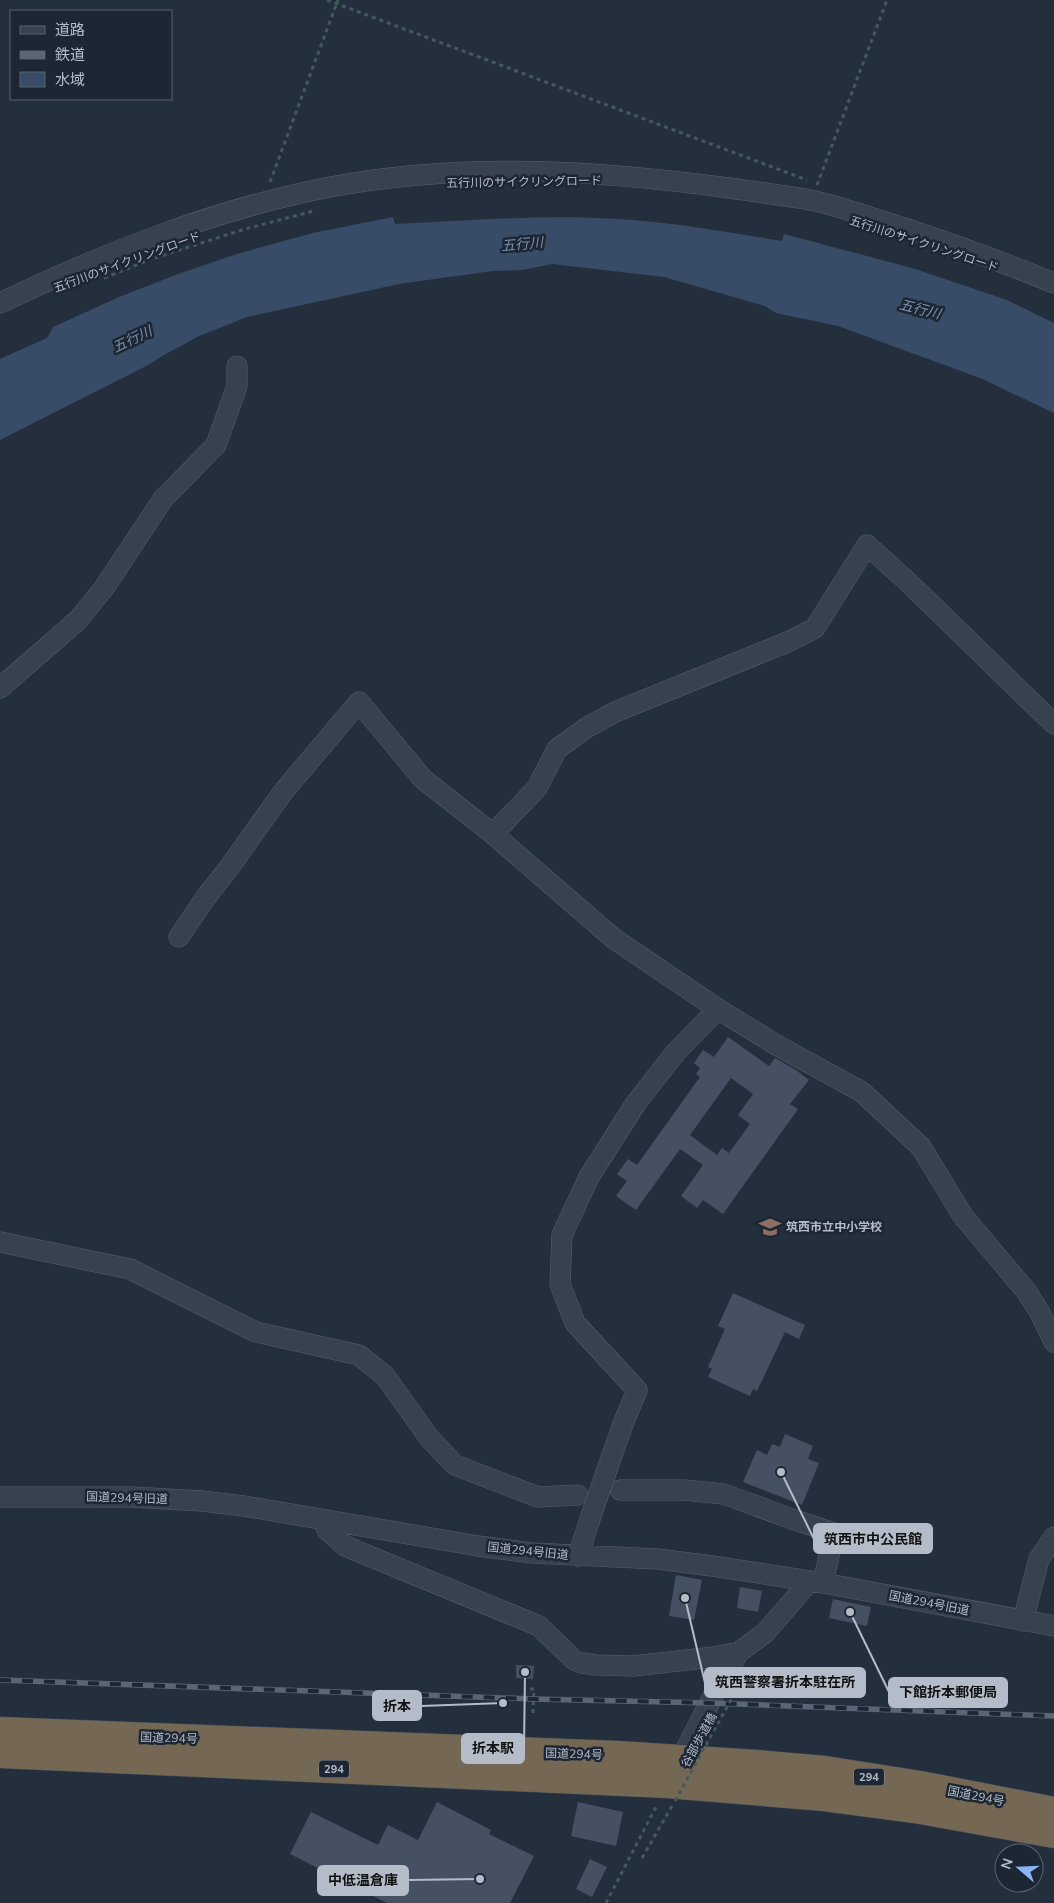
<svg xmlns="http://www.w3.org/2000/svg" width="1054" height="1903" font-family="'Nunito Sans','Noto Sans JP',sans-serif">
	<rect width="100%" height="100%" fill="#242f3e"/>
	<path fill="#394c67" d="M393 217 395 224C468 221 542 214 616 219 672 222 727 232 782 241L784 234 912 268 1007 300 1054 323V413L980 378 838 326 776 313 765 306 664 277 552 264 523 270 492 271 399 284 247 317 197 337 162 356 150 364 0 440V359L47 338 53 327 119 297 178 274 237 254 313 233Z"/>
	<path fill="#455162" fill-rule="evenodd" d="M728 1037 769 1066 775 1058 796 1070 809 1080 790 1104 798 1109 723 1214 703 1200 697 1208 681 1196 703 1165 680 1149 636 1210 616 1196 627 1181 617 1174 628 1159 637 1165 700 1077 696 1074 700 1068 694 1063 703 1050 714 1057ZM731 1078 753 1094 738 1115 750 1124 729 1153 722 1148 717 1155 690 1135Z
		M733 1293 805 1325 799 1339 785 1332 757 1391 753 1389 750 1396 708 1377 712 1369 708 1367 725 1329 718 1326Z
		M785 1434 813 1446 808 1459 819 1463 802 1505 743 1482 757 1450 767 1455 772 1444 780 1447Z
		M676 1575 702 1580 694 1620 669 1616Z
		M740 1587 762 1591 758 1612 737 1608Z
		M833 1599 871 1607 867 1626 829 1618Z
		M516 1665 534 1666 533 1679 516 1678Z
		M437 1802 491 1830 489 1834 534 1856 510 1903H387L290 1854 311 1812 378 1845 388 1825 418 1840Z
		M578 1802 623 1812 616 1846 571 1836Z
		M590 1859 607 1867 592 1897 576 1889Z"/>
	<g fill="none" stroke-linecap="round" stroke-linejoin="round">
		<g stroke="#565f6c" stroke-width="21">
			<path id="minor" d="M0 303C105 253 215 209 330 187 462 162 597 170 729 188 756 192 783 195 810 200 831 204 853 212 873 218 935 237 995 259 1054 283
				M0 688 78 620 104 588 163 499 216 445 237 386V366
				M493 834 537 788 557 749 586 728 615 712 790 641 815 628 867 545 907 581 1054 724
				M179 937 206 897 231 865 283 792 359 702 423 779 493 834 613 938 718 1009 778 1046 862 1092 921 1147 963 1216 1026 1291 1039 1311 1054 1342
				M0 1242 130 1269 256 1332 359 1355 385 1376 430 1439 455 1465 538 1497 578 1495
				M623 1424 637 1390 575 1323 560 1284 562 1235 589 1177 636 1103 676 1052 718 1009
				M620 1490H684L724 1494 792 1519 834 1533 823 1583
				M0 1497H132L202 1501 244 1506 478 1546 532 1553 658 1559 712 1566 823 1583 1054 1626
				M323 1520 327 1530 345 1546 539 1626 574 1660 582 1663 596 1665 633 1666 714 1657 739 1652
				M578 1556 593 1510
				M1023 1621 1039 1559 1054 1537
				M676 1769 721 1680 739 1652 765 1633 809 1582"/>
		</g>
		<g stroke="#434c59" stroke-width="29">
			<path id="highway" d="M0 1731 618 1755 757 1764 825 1770 920 1785 1054 1811
				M0 1754 667 1784 824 1797 915 1809 1054 1834"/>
		</g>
		<path stroke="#44595c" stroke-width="3" stroke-dasharray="4 4" stroke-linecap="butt" d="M327 0 807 180
			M270 182 338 0
			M817 185 887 0
			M155 258 245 229 314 211
			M104 278 149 260
			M530 1689H534L533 1713
			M642 1858 672 1806
			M606 1903 657 1805"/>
		<use href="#minor" stroke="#38414e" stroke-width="20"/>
		<use href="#highway" stroke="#746855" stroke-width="28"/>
		<g stroke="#5a6575" stroke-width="5.5">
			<path id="rail" d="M0 1680 533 1699 710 1703 1054 1716"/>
		</g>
		<use href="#rail" stroke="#1d2633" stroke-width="4" stroke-dasharray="11" stroke-linecap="butt"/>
		<g stroke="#565f6c" stroke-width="21" stroke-linecap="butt">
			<path id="minor-bridge" d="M593 1510 623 1424"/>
		</g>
		<path stroke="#44595c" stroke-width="3" stroke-dasharray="4 4" stroke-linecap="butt" d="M675 1801 738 1687"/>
		<use href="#minor-bridge" stroke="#38414e" stroke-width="20"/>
	</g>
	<defs>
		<g id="school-bare" transform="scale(1.725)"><path d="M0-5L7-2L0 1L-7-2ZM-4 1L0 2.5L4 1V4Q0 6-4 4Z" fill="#8d6e63" stroke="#1d2633" stroke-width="2.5" paint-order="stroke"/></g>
	</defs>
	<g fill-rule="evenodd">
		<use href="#school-bare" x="770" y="1227"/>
	</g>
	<g text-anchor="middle" stroke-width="5" stroke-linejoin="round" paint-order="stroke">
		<g fill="#1d2633" stroke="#878f9c" stroke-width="1">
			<rect x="319" y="1760.5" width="30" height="17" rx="4"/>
			<rect x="854" y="1768.5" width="30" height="17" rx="4"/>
		</g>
		<g font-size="11" font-weight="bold" fill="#b4bcc9">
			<text x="334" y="1773">294</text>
			<text x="869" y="1781">294</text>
		</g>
		<g font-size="12" fill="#b4bcc9" stroke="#1d2633">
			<text transform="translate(524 182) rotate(-1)" y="4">五行川のサイクリングロード</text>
			<text transform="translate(924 244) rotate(18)" y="4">五行川のサイクリングロード</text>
			<text transform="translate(127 262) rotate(-20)" y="4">五行川のサイクリングロード</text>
			<text transform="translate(127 1498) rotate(2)" y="4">国道294号旧道</text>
			<text transform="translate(528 1551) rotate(6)" y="4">国道294号旧道</text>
			<text transform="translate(929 1603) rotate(11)" y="4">国道294号旧道</text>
			<text transform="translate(169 1738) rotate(2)" y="4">国道294号</text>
			<text transform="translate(699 1740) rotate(-61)" y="4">谷部歩道橋</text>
			<text transform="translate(574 1754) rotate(2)" y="4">国道294号</text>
			<text transform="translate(976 1796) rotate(11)" y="4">国道294号</text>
		</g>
		<g font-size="12" font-weight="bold" fill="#b4bcc9" stroke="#1d2633" text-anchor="start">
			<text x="786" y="1231">筑西市立中小学校</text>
		</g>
		<g font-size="14" font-style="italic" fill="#7c92b1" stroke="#1d2633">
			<text transform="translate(522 244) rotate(-5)" y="5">五行川</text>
			<text transform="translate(920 309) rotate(14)" y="5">五行川</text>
			<text transform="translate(132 339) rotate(-26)" y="5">五行川</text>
		</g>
	</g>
	<path fill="none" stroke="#b4bcc9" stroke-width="2" d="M781 1472L814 1539M685 1598L705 1683M850 1612L889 1692M503 1703L421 1706M525 1672L524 1748M480 1879L408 1880"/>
	<g fill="#b4bcc9" stroke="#1d2633" stroke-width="2">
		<circle cx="781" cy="1472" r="5"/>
		<circle cx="685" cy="1598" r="5"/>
		<circle cx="850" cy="1612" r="5"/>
		<circle cx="503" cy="1703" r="5"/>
		<circle cx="525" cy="1672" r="5"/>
		<circle cx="480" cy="1879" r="5"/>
	</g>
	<g fill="#b4bcc9" stroke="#b4bcc9" stroke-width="2">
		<rect x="814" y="1524" width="118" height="29" rx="5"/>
		<rect x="705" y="1668" width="160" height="29" rx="5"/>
		<rect x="889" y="1678" width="118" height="29" rx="5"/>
		<rect x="373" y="1691" width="48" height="29" rx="5"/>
		<rect x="462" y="1734" width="62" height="29" rx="5"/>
		<rect x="318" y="1866" width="90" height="29" rx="5"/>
	</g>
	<g font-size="14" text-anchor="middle" font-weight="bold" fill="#111">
		<text x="873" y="1544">筑西市中公民館</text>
		<text x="785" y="1687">筑西警察署折本駐在所</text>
		<text x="948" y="1697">下館折本郵便局</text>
		<text x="397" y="1711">折本</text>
		<text x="493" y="1753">折本駅</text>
		<text x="363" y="1885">中低温倉庫</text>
	</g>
	<rect x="10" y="10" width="162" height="90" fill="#1d2633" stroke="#59626f"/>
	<rect x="20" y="26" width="25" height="8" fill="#38414e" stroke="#59626f"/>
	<text x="55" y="35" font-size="15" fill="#b4bcc9">道路</text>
	<rect x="20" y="51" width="25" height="8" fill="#5a6575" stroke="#59626f"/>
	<text x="55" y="60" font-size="15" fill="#b4bcc9">鉄道</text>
	<rect x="20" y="72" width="25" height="15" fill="#394c67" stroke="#59626f"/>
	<text x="55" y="85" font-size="15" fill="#b4bcc9">水域</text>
	<g transform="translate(1019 1868) rotate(289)"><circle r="24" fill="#1d2633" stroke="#59626f"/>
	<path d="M0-4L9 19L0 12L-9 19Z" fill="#8ab4f8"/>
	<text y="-8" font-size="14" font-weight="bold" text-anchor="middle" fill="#b4bcc9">N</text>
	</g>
</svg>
